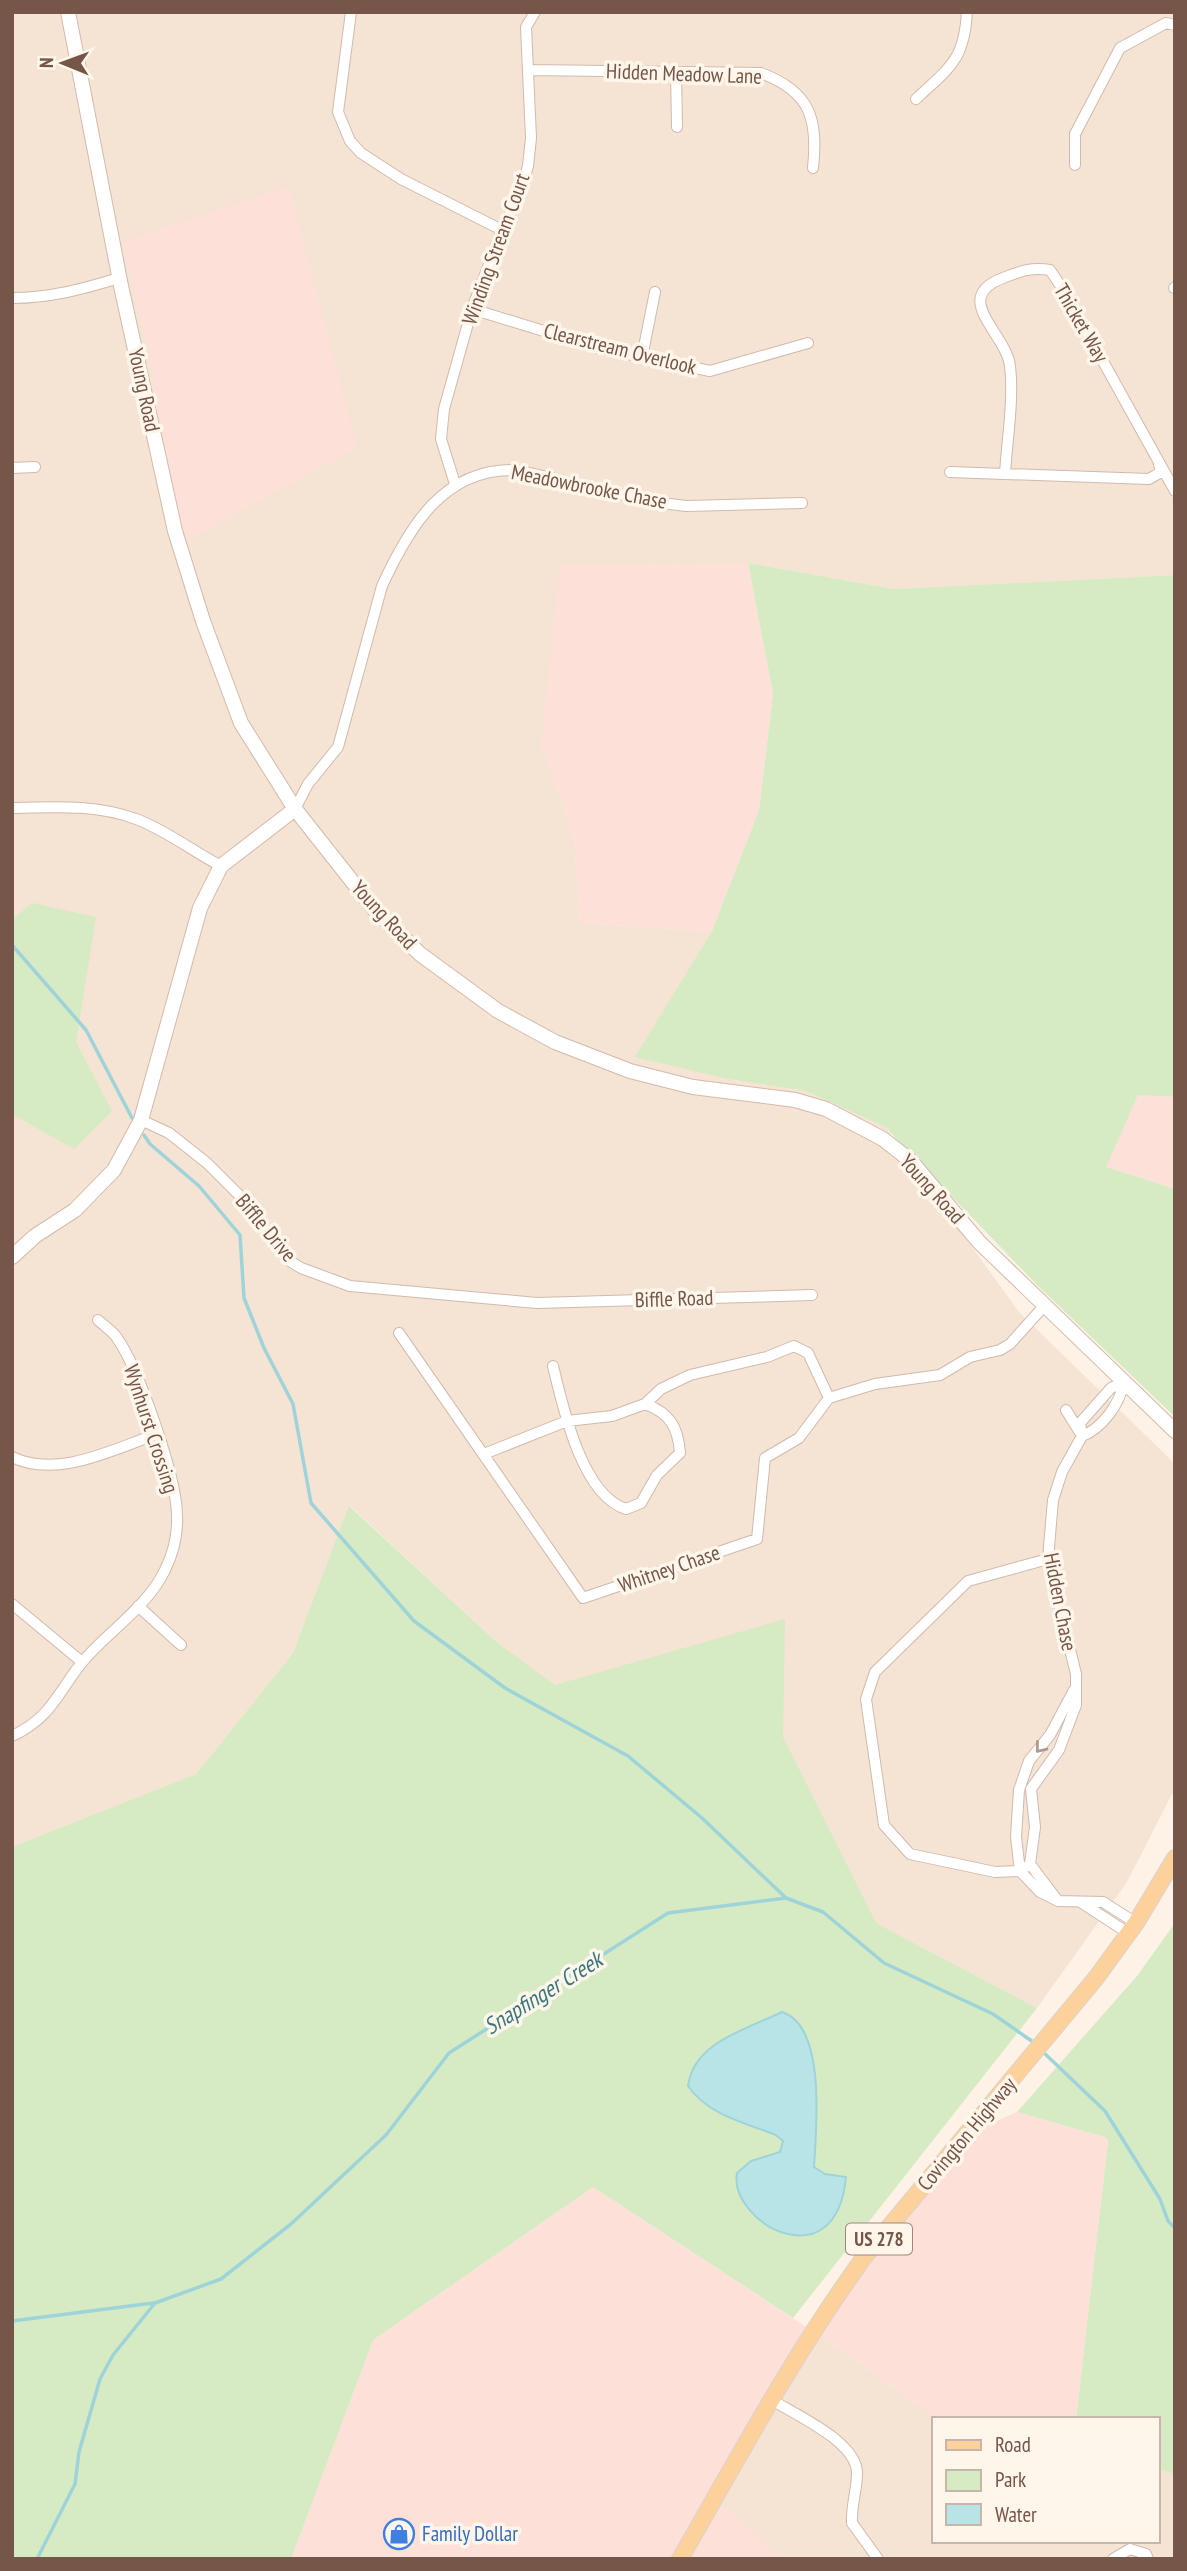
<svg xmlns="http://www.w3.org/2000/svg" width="1187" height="2571" font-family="'PT Sans Narrow',sans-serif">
	<rect width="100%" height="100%" fill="#fdf2e5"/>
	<path fill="#f5e3d3" d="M12 12H1175V575L894 589 748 563 541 743 574 837 580 923 712 931 641 1049 728 1079 806 1091 885 1127 1019 1312 1175 1464V1788L1127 1882 1037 2008 876 1923 499 1644 350 1506 293 1653 196 1774 12 1847Z
		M820 2336 938 2419H933V2541H1157V2469L1175 2474V2559H783L720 2504Z"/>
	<path fill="#fde0d8" d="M289 186 357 448 186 541 152 426 153 371 122 242Z
		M748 563 773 694 759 810 712 931 580 923 574 837 541 743 560 565Z
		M1138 1095 1175 1097V1189L1105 1167Z
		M1017 2112 1105 2137 1108 2141 1076 2419H938L820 2336 721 2504 783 2559H291L373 2340 593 2187 820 2336 857 2276 969 2133Z"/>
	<path fill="#d6ebc3" d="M748 563 894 589 1175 575V1097L1138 1095 1106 1167 1175 1189V1417L1038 1286 885 1127 806 1091 728 1079 635 1057 712 931 759 810 773 694Z
		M32 903 96 917 76 1042 112 1111 74 1149 12 1114V920Z
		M349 1506 499 1644 555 1685 785 1619 783 1737 876 1923 1037 2008 793 2318 593 2187 373 2340 291 2559H12V1847L196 1774 293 1653Z
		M1175 1923V2474L1157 2469V2419H1076L1108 2141 1105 2137 1017 2112 1137 1976Z"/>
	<path fill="#b8e4e7" stroke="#9ed4d9" stroke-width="2" d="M782 2012C827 2026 816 2130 814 2167L825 2174 846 2177C836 2283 728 2222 737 2173L751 2161 780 2152 783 2141 776 2135C745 2123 708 2115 688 2086 694 2042 745 2030 782 2012Z"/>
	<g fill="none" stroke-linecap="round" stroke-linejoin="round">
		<path stroke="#9ed4d9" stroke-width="3.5" d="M12 945 86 1030 132 1118
			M144 1135 150 1144 199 1186 240 1235 244 1298 264 1348 293 1404 311 1503 414 1621 505 1688 628 1756 702 1818 786 1898
			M1041 2050 1105 2111 1160 2199 1168 2221 1175 2228
			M12 2321 153 2303
			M37 2559 75 2484 79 2452 100 2379 113 2355 155 2303 221 2279 291 2224 386 2135 449 2053 668 1913 786 1898 823 1912 884 1963 993 2014 1036 2044"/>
		<g stroke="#d1baad" stroke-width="12">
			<path id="street" d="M351 12 338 112 350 141 361 153 401 179 502 230
				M528 70 761 73C811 92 818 119 813 168
				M676 71 677 127
				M916 99C950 67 964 61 967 12
				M1075 165V134L1120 48 1166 23 1175 25
				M1174 288 1175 287
				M12 298C50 298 83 289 119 278
				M472 309 599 348 710 371 808 343
				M642 357 655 292
				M12 468 35 467
				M950 472 1149 479 1161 472 1159 464
				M1005 474C1007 439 1014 400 1010 366 1006 333 950 298 1003 278 1021 271 1031 267 1050 270L1064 291 1175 491
				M455 484 441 439 444 409 472 309 502 230 521 191 528 166 531 138 526 27 535 12
				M12 808C54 807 96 804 136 819 166 830 192 851 221 866
				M295 809 308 784 338 747 382 586C409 527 444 467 517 470L654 502 686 506 802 503
				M141 1120 169 1133 207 1163 239 1195 288 1260 301 1268 350 1286 537 1303 812 1295
				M399 1333 583 1598 757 1539 765 1458 799 1438 829 1398 875 1384 940 1375 970 1357 1000 1350 1010 1344 1045 1305
				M553 1366C563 1408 582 1495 626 1509L641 1503 657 1475 680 1453C678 1427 670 1413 645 1404
				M1066 1410 1079 1431
				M1082 1436C1103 1428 1120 1403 1124 1382
				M484 1454 567 1421 612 1416 645 1404 661 1389 690 1375 767 1357 794 1346 808 1353 829 1398
				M12 1457C57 1479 114 1449 157 1434
				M12 1604 82 1662
				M138 1606 181 1645
				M1074 1690 1050 1735 1029 1761 1019 1790 1016 1837 1020 1871 1040 1892 1058 1901 1103 1902 1136 1923
				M12 1736C52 1718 58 1691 84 1660 109 1631 148 1606 165 1570 174 1552 178 1534 177 1514 176 1476 139 1369 117 1338 113 1331 104 1326 98 1320
				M1030 1864 1020 1871 995 1872 910 1854 884 1825 866 1699 875 1672 968 1581 1048 1559
				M1058 1901 1030 1864 1035 1827 1031 1789 1059 1750 1076 1705V1674L1048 1559 1053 1500 1062 1472 1082 1436 1080 1423 1111 1388 1124 1382
				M1082 1903 1128 1933
				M772 2400C796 2415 857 2442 857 2473 857 2490 851 2506 852 2523L878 2559
				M1113 2559 1130 2549 1146 2554 1148 2559"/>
		</g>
		<g stroke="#d4baab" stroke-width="16">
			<path id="secondary" d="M68 12 121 286 175 531 203 621 241 723 295 809 374 909 420 954 498 1011 555 1042 630 1071 693 1087 795 1100 826 1109 883 1139 911 1161 979 1242 1175 1431
				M12 1257 35 1236 75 1210 114 1170 141 1120 200 908 221 866 295 809"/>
		</g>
		<g stroke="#dbd3d0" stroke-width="18">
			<path id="primary" d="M680 2559C739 2456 795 2352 865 2256L1096 1978 1136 1923 1175 1858"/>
		</g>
		<use href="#street" stroke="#fff" stroke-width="10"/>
		<use href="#secondary" stroke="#fff" stroke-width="14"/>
		<use href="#primary" stroke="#fdd19c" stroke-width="16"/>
	</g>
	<defs><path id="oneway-chevron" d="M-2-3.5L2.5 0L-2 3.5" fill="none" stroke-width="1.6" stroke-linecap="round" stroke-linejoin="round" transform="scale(1.75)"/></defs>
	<use stroke="#ad9a92" href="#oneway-chevron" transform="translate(1040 1748) rotate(129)"/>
	<defs>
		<g id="shop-ring" transform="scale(1.575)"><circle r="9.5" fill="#fff6eb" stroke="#3f7fe0" stroke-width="1.5"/><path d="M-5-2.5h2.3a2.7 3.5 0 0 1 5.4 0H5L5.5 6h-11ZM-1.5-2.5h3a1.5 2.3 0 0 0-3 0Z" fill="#3f7fe0"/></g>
	</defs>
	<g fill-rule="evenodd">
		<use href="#shop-ring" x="399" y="2534"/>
	</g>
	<g text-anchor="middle" stroke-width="7" stroke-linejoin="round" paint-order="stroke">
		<rect fill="#fff6eb" stroke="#9f867a" stroke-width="2" x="846" y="2223.5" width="66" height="31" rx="5"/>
		<g font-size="19" font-weight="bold" fill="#765649">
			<text x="879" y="2246">US 278</text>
		</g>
		<g font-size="21" fill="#765649" stroke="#fff6eb">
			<text transform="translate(684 74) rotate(2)" y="7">Hidden Meadow Lane</text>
			<text transform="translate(496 249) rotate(-70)" y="7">Winding Stream Court</text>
			<text transform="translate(1081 323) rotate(60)" y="7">Thicket Way</text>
			<text transform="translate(620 349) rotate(14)" y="7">Clearstream Overlook</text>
			<text transform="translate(144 390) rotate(78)" y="7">Young Road</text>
			<text transform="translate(589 487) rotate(11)" y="7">Meadowbrooke Chase</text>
			<text transform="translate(384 915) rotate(47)" y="7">Young Road</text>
			<text transform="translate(932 1189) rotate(48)" y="7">Young Road</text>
			<text transform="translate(266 1228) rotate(50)" y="7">Biffle Drive</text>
			<text transform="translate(674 1299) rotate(-2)" y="7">Biffle Road</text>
			<text transform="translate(151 1429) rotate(72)" y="7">Wynhurst Crossing</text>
			<text transform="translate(669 1569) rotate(-19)" y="7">Whitney Chase</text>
			<text transform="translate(1060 1602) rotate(79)" y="7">Hidden Chase</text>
			<text transform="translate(967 2134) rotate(-50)" y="7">Covington Highway</text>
		</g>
		<g font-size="21" fill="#366cbe" stroke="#fff6eb" text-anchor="start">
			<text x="422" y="2541">Family Dollar</text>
		</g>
		<g font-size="23" font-style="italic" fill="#3c767c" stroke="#fff6eb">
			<text transform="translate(543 1993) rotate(-32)" y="8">Snapfinger Creek</text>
		</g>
	</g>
	<rect width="1187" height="2571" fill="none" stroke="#765649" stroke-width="28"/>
	<rect x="932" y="2417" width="228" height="126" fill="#fff6eb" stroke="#c8b6aa" stroke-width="2"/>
	<rect x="946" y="2440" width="35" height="10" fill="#fdd19c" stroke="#c8b6aa" stroke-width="2"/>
	<text x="995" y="2452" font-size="21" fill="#765649">Road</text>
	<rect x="946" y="2470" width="35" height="21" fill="#d6ebc3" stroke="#c8b6aa" stroke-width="2"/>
	<text x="995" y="2487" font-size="21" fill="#765649">Park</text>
	<rect x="946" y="2504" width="35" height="21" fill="#b8e4e7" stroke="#c8b6aa" stroke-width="2"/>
	<text x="995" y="2522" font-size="21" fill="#765649">Water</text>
	<g transform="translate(63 63) rotate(271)" stroke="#fff6eb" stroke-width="5" paint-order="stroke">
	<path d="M0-5L12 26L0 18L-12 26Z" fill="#765649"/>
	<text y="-10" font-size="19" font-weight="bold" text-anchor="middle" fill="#765649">N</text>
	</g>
</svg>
